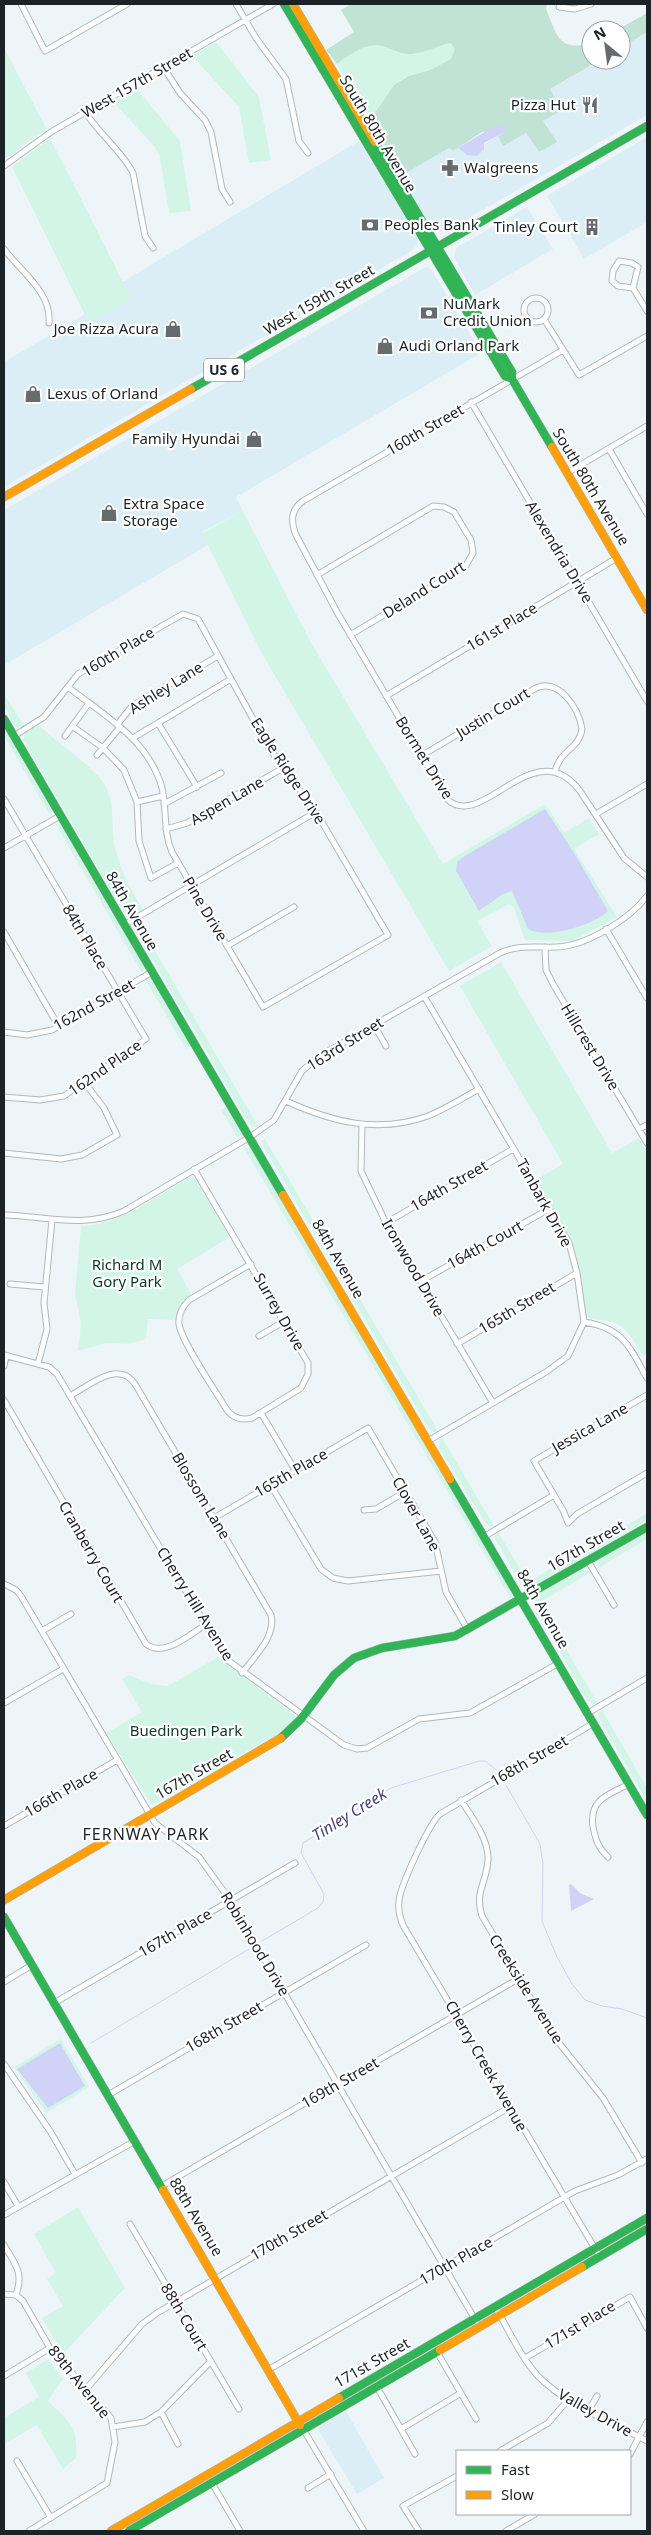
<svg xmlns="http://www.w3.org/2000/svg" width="651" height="2535" font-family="'Noto Sans',sans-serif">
	<rect width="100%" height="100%" fill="#edf5f9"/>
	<path fill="#dbeef6" d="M647 32V115L446 231 439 232 432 229 401 176 449 148 453 151 458 148 467 155 498 136 504 145 526 133 539 152 556 142 543 121 550 89 600 60H621V48Z
		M647 137V222L584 259 547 196Z
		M359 141 418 238 417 245 413 250 4 487V362L85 314 90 322 131 298 122 282Z
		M527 207 553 249 475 295 454 258 456 248Z
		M426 267 431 269 481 353 236 497 243 511 202 532 208 545 4 665V510Z
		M346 2411 384 2478 357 2494 317 2428Z"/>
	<path fill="#d3f5e8" d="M216 42 259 97 271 160 249 163 239 107 192 56Z
		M450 43 455 49 452 59 430 70 409 76 394 85 370 120 337 64C349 55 366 42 383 46 394 49 400 55 412 54 424 53 438 46 450 43Z
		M4 48 47 130 37 135 6 159 4 154Z
		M137 89 180 141 191 211 169 213 160 157 155 147 113 102Z
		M50 138 131 298 89 323 12 167Z
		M243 511 310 641 443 864 545 804 564 833 589 818 599 834 574 849 617 917 572 941 525 940 514 908 509 904 477 921 492 946 449 971 261 652 202 533Z
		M4 694 24 726 17 728 15 726 4 706Z
		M39 725C56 743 97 768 106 787 116 807 110 830 116 851 121 872 132 891 143 910L131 916 123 911 23 740 25 733Z
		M4 728 51 809V817L4 736Z
		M55 823 61 826 144 967 142 973Z
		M138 922 258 1126 253 1127 248 1122 134 928V926Z
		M501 962 612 1153 639 1138 647 1152V1353L643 1356C636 1344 627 1327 613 1322 605 1319 594 1322 586 1316L576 1259 535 1180 563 1164 460 986Z
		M145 979 152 981 191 1046 186 1049Z
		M226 1107 241 1133 238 1138 221 1110Z
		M265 1139 438 1431 433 1432 428 1427 260 1141Z
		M243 1146 252 1149 512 1591 511 1599Z
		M190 1177 195 1179 230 1237 177 1269 191 1294 180 1305 174 1320 148 1319 146 1339 128 1344 107 1343 78 1351 81 1323 75 1294 81 1226C121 1225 157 1196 190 1177Z
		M441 1436 494 1526 490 1527 485 1523 439 1447Z
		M647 1513V1520L530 1589 522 1585 494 1537 498 1532 528 1582Z
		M647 1532V1539L597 1569 599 1560Z
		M583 1569 591 1572 539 1603 598 1704 595 1705 587 1700 532 1603 538 1594Z
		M218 1657 295 1716 294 1722 285 1730 152 1805 106 1733 142 1712 122 1679 129 1675 151 1684 168 1686Z
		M602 1710 647 1788V1802L599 1718 598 1714Z
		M61 2039 89 2087 46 2113 14 2067Z
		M78 2207 125 2288 63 2354 42 2318 63 2306 47 2279 56 2273 34 2234Z
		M48 2359 63 2379 48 2401C70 2423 78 2424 76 2458L63 2469 37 2425 4 2444V2418L39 2397 26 2373Z"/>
	<path fill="#c1e3d6" d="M351 4H547L546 9C557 35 558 52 591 43V60H600L550 89 562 110 543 121 557 142 539 152 526 133 503 146 498 136 505 132H482L453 151 449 148 401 176 370 120 394 85 409 76 430 70 451 59 455 49 450 43C438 46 424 53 412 54 400 55 394 49 382 46 366 42 349 55 337 64L326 50 354 32 341 10Z
		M647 13V32L621 48V30H617Z"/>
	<path fill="#d0d3f7" d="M498 124 505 129V132L484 143V149L477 156 467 155 458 148Z
		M545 809 573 851 608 911C594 925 546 940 528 929L512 891 503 894 479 911 456 871 457 862 463 857Z
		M571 1884 580 1893 594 1899 571 1911 569 1885Z
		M60 2043 85 2086 48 2108 17 2069Z"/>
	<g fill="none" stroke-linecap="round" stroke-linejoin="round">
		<path stroke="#d0d3f7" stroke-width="1" d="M506 1785 540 1844 543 1864 542 1921 557 1957 572 1984 585 2000 602 2006 622 2009 647 2018
			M262 1941 318 1908 323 1902 324 1894 301 1853 303 1843 391 1788 479 1761H485L496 1770
			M91 2043 249 1949"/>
		<g stroke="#b2b8bc" stroke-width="7">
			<path id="street" d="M21 4 45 51 127 4
				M236 4 256 38 286 79 299 141 308 153
				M559 7 575 9 591 4
				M164 68 180 93 205 120 211 132 222 189 230 202
				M86 113C99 134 122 151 133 173L145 236 153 248
				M4 166 51 132 273 4
				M4 249C20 271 52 292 49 323
				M633 288 618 286 612 281 613 271 619 261 632 263 638 267 633 288 647 311
				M524 310a12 12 0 1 1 24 0a12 12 0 1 1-24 0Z
				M544 319 579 375 647 336
				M563 350 303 501C290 510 291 522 296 535L337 612 447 799C482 833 534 730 580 791L624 858 647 877
				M471 402 647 701
				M609 449 647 514
				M567 473 647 426
				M317 575 433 506 444 507 454 512 471 540 473 553 465 567 350 635
				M386 696 617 558
				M158 723 197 787
				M117 725 132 706 218 656
				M72 726 103 748 124 770 137 802 139 841 151 878 178 863
				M14 736 44 717 78 674 183 614 198 619 269 748 316 812 388 935 263 1007 172 852C163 832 167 809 162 788 149 740 105 716 68 687
				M65 736 89 703
				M133 738 231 679
				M97 755 120 727
				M421 756 536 688C559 678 579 708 582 729 579 750 560 749 555 772
				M4 799 146 1039 64 1096 40 1100 4 1097
				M137 802 163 796
				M164 804 221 773
				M596 814 647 784
				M166 829 187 823 285 767
				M4 848 60 816
				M124 925 316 812
				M606 929 647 998
				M4 932 59 1027
				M227 946 294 907
				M545 947 546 970 553 984 647 1143
				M424 996 569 1243 577 1273 584 1322 568 1356 546 1372 428 1441
				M374 1025 386 1046
				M4 1032 27 1035 52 1030 152 972
				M286 1101C332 1122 378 1134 428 1116 445 1109 463 1098 479 1089
				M362 1124 361 1171 386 1223 493 1403
				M639 1129 647 1125
				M4 1153 61 1159 82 1155 117 1135 104 1108 85 1083
				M194 1169 308 1363V1374L301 1388 252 1418C240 1421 231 1417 225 1407 215 1390 181 1341 179 1324 178 1315 183 1306 189 1300L251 1264
				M4 1215C46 1216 83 1229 124 1211L250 1137 274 1120 302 1071 318 1057 500 953C519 944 537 948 557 947 586 946 630 919 647 896
				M386 1223 513 1149
				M421 1281 549 1209
				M10 1284 44 1287
				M584 1322C623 1328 629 1346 647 1378
				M259 1336 285 1321
				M457 1344 577 1273
				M4 1355 49 1367 57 1374 226 1659 344 1745 357 1749 367 1748 419 1719 470 1713 559 1663
				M38 1364 47 1329 44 1303 52 1220
				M4 1366 6 1356
				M647 1395 534 1461 564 1512 568 1523 577 1514 647 1473
				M70 1396C88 1386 119 1359 135 1384L271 1615C276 1637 254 1657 242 1673
				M4 1400 146 1644C164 1658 189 1635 205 1625
				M261 1413 295 1470
				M270 1484 321 1569 333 1578 348 1581 441 1571
				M364 1510 376 1509 405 1492
				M214 1518 368 1428 435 1542 446 1592 468 1630
				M485 1536 554 1495
				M588 1561 614 1605
				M4 1584 16 1590 21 1596 155 1823 199 1857 230 1900 476 2321
				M42 1631 71 1614
				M4 1703 63 1669
				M588 1713 647 1678
				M594 1723 440 1814C429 1824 400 1886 399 1901 398 1911 400 1919 404 1927L600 2257
				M461 1800C472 1818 489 1839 488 1860 487 1882 474 1892 482 1916L551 2033 603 2098 642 2163
				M4 1826 117 1760
				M608 1857C598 1847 596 1841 593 1827 589 1799 608 1795 629 1784
				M4 1982 32 1965
				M54 2003 295 1863
				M4 2064 50 2131 75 2174
				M108 2095 366 1945
				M4 2182 18 2206
				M162 2186 518 1979
				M4 2215 135 2141
				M130 2224 239 2409
				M4 2245C15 2264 24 2272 16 2295L23 2301 50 2348 111 2418 115 2442 107 2483 29 2531
				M4 2294 16 2295
				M495 2307C509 2330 520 2356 538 2376 566 2405 612 2422 647 2441
				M437 2352 476 2419
				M525 2358 630 2297 647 2328
				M268 2370 575 2191 618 2175 647 2159
				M4 2376 50 2348
				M377 2387 415 2454
				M87 2388 142 2324 157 2313 510 2107
				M589 2410 597 2396
				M161 2412 178 2444
				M113 2427 145 2422 161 2412 211 2361
				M303 2429 364 2531
				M401 2429 461 2393
				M500 2451 548 2423 568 2400
				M630 2454 647 2422
				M17 2461 51 2518
				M212 2483 240 2531
				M308 2488 331 2474
				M419 2531 403 2506 457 2476
				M506 2531 535 2514"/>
		</g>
		<g stroke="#b2b8bc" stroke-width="9">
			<path id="fast" d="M284 4 505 376 512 379
				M375 142 512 372V379L552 447
				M191 389 647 126
				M4 719 283 1195
				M450 1479 647 1815
				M281 1738 301 1719 334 1675 354 1658 382 1648 455 1636 647 1527
				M4 1917 163 2190
				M582 2267 647 2229
				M339 2398 647 2218
				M129 2531 440 2350"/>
		</g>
		<g stroke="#b2b8bc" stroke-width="9">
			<path id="slow" d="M293 4 375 142
				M552 447 647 610
				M4 497 191 389
				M283 1195 450 1479
				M4 1900 281 1738
				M163 2190 300 2425
				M440 2350 582 2267
				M111 2531 339 2398"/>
		</g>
		<use href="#street" stroke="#fcfefe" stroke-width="5"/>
		<use href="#fast" stroke="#30b455" stroke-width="8"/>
		<use href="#slow" stroke="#ff9f0a" stroke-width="8"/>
	</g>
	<defs>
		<g id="restaurant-bare" transform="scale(1.35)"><path d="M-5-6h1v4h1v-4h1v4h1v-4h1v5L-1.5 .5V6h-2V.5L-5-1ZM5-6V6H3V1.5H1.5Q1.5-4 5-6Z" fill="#656c70" stroke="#fff" stroke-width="2.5" paint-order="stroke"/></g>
		<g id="pharmacy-bare" transform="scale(1.35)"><path d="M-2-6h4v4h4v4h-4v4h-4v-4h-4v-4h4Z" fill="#656c70" stroke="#fff" stroke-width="2.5" paint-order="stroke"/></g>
		<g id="bank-bare" transform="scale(1.35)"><path d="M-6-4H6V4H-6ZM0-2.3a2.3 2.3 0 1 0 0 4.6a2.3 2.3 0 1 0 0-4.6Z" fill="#656c70" stroke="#fff" stroke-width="2.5" paint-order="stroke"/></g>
		<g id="building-bare" transform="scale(1.35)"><path d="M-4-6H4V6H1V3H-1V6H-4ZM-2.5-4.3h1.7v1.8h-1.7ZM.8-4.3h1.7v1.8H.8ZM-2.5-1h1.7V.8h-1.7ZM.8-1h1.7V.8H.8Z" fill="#656c70" stroke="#fff" stroke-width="2.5" paint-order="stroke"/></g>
		<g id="shop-bare" transform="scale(1.35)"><path d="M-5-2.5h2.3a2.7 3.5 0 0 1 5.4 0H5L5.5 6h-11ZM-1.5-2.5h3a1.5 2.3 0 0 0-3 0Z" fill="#656c70" stroke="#fff" stroke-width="2.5" paint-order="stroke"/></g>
	</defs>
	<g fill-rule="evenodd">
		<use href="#restaurant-bare" x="590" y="105"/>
		<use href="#pharmacy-bare" x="450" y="168"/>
		<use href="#bank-bare" x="370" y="225"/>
		<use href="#building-bare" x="592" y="227"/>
		<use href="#bank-bare" x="429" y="313"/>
		<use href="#shop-bare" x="173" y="329"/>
		<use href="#shop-bare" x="385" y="346"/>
		<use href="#shop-bare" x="33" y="394"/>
		<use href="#shop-bare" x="254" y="439"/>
		<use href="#shop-bare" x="109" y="513"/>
	</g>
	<g text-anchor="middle" stroke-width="4.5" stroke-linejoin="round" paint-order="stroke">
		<rect fill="#fff" stroke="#606567" stroke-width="1" x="204" y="358.5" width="40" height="23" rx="4"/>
		<g font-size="14" font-weight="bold" fill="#1c2326">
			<text x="224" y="375">US 6</text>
		</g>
		<g font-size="15" fill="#1c2326" stroke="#fff">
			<text transform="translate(137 83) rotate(-30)" y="5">West 157th Street</text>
			<text transform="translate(378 134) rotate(59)" y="5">South 80th Avenue</text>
			<text transform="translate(319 300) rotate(-30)" y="5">West 159th Street</text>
			<text transform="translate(425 430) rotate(-30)" y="5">160th Street</text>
			<text transform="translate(591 487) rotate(59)" y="5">South 80th Avenue</text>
			<text transform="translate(559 552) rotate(59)" y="5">Alexendria Drive</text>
			<text transform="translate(424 590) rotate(-32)" y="5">Deland Court</text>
			<text transform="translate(502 627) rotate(-31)" y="5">161st Place</text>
			<text transform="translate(118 652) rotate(-31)" y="5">160th Place</text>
			<text transform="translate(166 688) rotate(-32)" y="5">Ashley Lane</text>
			<text transform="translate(493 713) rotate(-31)" y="5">Justin Court</text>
			<text transform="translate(424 758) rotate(58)" y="5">Bormet Drive</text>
			<text transform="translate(288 771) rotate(57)" y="5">Eagle Ridge Drive</text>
			<text transform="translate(227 801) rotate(-30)" y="5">Aspen Lane</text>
			<text transform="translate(205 909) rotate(59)" y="5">Pine Drive</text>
			<text transform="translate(132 911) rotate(60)" y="5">84th Avenue</text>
			<text transform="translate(85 937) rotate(59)" y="5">84th Place</text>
			<text transform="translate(94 1005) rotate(-29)" y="5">162nd Street</text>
			<text transform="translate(345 1044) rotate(-32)" y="5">163rd Street</text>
			<text transform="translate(590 1047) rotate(59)" y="5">Hillcrest Drive</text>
			<text transform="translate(105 1068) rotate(-35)" y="5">162nd Place</text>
			<text transform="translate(449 1186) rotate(-30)" y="5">164th Street</text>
			<text transform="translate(544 1203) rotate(61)" y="5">Tanbark Drive</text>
			<text transform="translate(485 1245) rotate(-29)" y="5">164th Court</text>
			<text transform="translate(338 1259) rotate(60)" y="5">84th Avenue</text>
			<text transform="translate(413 1268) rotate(60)" y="5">Ironwood Drive</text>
			<text transform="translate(517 1308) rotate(-31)" y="5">165th Street</text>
			<text transform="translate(279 1312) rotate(60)" y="5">Surrey Drive</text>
			<text transform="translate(590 1428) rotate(-30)" y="5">Jessica Lane</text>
			<text transform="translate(291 1473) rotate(-30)" y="5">165th Place</text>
			<text transform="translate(201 1496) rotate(59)" y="5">Blossom Lane</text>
			<text transform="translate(416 1514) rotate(61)" y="5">Clover Lane</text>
			<text transform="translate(586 1546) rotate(-30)" y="5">167th Street</text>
			<text transform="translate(91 1552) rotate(60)" y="5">Cranberry Court</text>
			<text transform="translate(195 1604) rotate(58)" y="5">Cherry Hill Avenue</text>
			<text transform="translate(543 1609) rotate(60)" y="5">84th Avenue</text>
			<text transform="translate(529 1761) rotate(-30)" y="5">168th Street</text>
			<text transform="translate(194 1774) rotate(-30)" y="5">167th Street</text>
			<text transform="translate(61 1793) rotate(-30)" y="5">166th Place</text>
			<text transform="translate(175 1933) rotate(-30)" y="5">167th Place</text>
			<text transform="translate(255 1944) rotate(59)" y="5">Robinhood Drive</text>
			<text transform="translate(526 1989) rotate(58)" y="5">Creekside Avenue</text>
			<text transform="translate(224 2027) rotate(-30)" y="5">168th Street</text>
			<text transform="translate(486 2066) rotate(60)" y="5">Cherry Creek Avenue</text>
			<text transform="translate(340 2083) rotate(-30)" y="5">169th Street</text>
			<text transform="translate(196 2217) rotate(59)" y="5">88th Avenue</text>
			<text transform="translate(289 2235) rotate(-30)" y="5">170th Street</text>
			<text transform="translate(456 2261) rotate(-30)" y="5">170th Place</text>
			<text transform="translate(184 2317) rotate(59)" y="5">88th Court</text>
			<text transform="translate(580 2325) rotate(-31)" y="5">171st Place</text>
			<text transform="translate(372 2363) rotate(-30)" y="5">171st Street</text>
			<text transform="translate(79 2382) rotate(51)" y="5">89th Avenue</text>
			<text transform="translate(595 2413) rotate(29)" y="5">Valley Drive</text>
		</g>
		<g font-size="15" fill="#1c2326" stroke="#fff" text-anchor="start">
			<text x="576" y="110" text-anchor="end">Pizza Hut</text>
			<text x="464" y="173">Walgreens</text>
			<text x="384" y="230">Peoples Bank</text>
			<text x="578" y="232" text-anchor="end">Tinley Court</text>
			<text x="443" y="309">NuMark<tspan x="443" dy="17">Credit Union</tspan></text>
			<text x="159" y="334" text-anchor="end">Joe Rizza Acura</text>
			<text x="399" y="351">Audi Orland Park</text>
			<text x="47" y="399">Lexus of Orland</text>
			<text x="240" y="444" text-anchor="end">Family Hyundai</text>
			<text x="123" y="509">Extra Space<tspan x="123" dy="17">Storage</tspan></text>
		</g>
		<g font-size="15" fill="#0a3928" stroke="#fff">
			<text x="127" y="1270">Richard M<tspan x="127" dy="17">Gory Park</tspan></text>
			<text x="186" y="1736">Buedingen Park</text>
		</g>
		<g font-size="16" font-style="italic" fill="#45417d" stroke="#fff">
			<text transform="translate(349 1814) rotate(-32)" y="6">Tinley Creek</text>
		</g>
		<g font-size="16" letter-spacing="1" fill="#1c2326" stroke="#fff">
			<text x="146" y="1840">FERNWAY PARK</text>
		</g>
	</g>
	<rect width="651" height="2535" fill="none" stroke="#1c2326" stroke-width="10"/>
	<rect x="456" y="2450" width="175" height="65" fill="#ffffff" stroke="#a4a7a8"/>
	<rect x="466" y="2466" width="25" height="8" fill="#30b455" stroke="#a4a7a8"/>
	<text x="501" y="2475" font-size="15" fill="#1c2326">Fast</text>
	<rect x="466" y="2491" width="25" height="8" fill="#ff9f0a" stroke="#a4a7a8"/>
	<text x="501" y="2500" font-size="15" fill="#1c2326">Slow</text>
	<g transform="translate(606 45) rotate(331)"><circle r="24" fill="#ffffff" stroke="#a4a7a8"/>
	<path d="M0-4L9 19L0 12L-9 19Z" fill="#656c70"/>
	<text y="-8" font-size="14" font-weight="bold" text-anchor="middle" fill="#1c2326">N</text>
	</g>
</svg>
